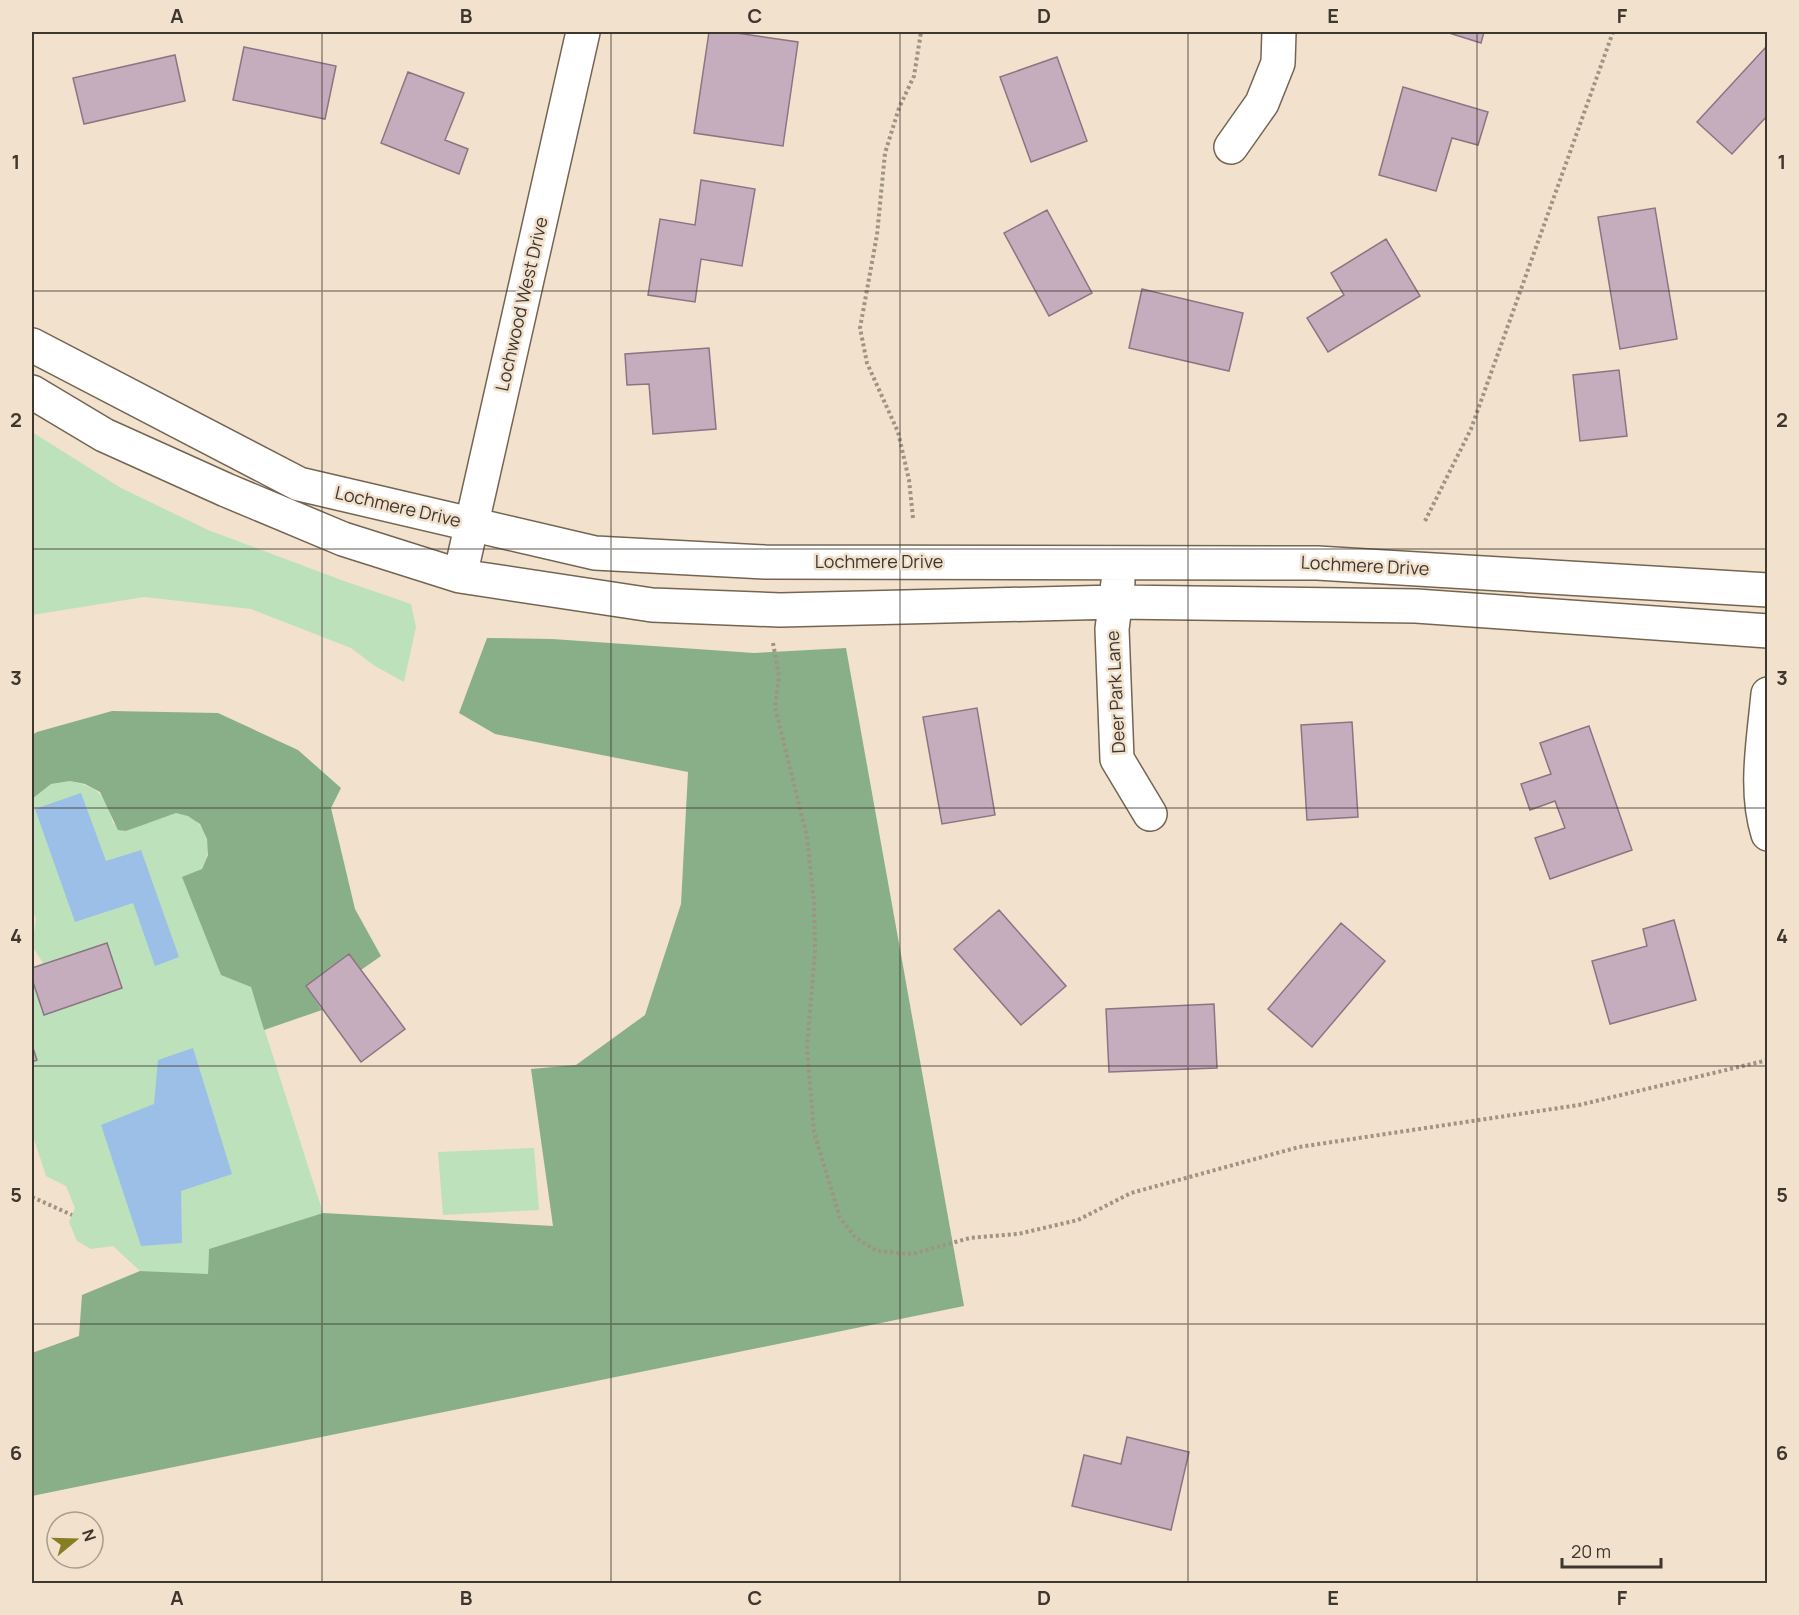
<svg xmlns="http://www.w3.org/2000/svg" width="1799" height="1615" font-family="Manrope,sans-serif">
	<rect width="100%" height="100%" fill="#f2e1cc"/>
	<path fill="#bce1bb" d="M32 432 121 488 208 530 344 581 411 604 416 627 404 682 375 666 351 648 251 609 144 597 32 615Z
		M70 781C99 787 105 795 113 823L126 831C138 827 164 814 175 813 197 811 212 838 207 856 206 861 203 865 202 869L183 878 221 974 251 987 323 1213 209 1249 208 1275 140 1271 113 1246 91 1249 77 1241 69 1222 75 1208 66 1186 46 1176 32 1133V968L43 963 32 946 36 919 32 909V799L51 784Z
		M534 1148 539 1210 443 1215 438 1152Z"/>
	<path fill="#89af88" d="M487 638 552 639 754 653 846 648 964 1306 32 1496V1353L79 1336 82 1295 140 1271 208 1274 209 1249 323 1213 553 1226 531 1069 576 1065 645 1015 681 904 688 772 495 734 459 713Z
		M112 711 218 713 298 750 341 788 331 808 355 909 381 956 361 970 349 954 306 986 322 1010 264 1030 251 987 221 975 182 877 202 869 208 855 207 839 200 824 188 816 176 813 126 831 118 830 100 792 85 784 70 781 51 784 32 799V735L37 732Z"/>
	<path fill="#9cbfe7" d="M81 793 106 861 141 850 179 957 155 966 133 903 75 922 35 809Z
		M193 1048 232 1174 181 1191 182 1243 141 1246 101 1125 154 1104 158 1060Z"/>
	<path fill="#c5adbd" stroke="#8b7583" stroke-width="1.5" d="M709 32H730L798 42 783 146 694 133Z
		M1446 32H1484L1481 43Z
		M244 47 336 66 325 119 233 100Z
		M1765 48 1768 51V115L1732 154 1697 122Z
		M175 55 185 101 84 124 73 78Z
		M1057 57 1087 141 1031 162 1000 77Z
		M408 72 464 93 445 140 468 149 459 174 381 143Z
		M1403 87 1488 112 1478 145 1452 138 1436 191 1379 175Z
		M701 180 755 189 742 266 701 259 695 302 648 295 660 219 695 225Z
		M1655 208 1677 339 1620 349 1598 217Z
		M1047 210 1092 293 1049 316 1004 233Z
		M1386 239 1420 296 1328 352 1307 318 1344 295 1331 273Z
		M1142 289 1243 313 1229 371 1129 348Z
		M709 348 716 429 653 434 649 384 627 385 625 354Z
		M1619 370 1627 436 1580 441 1573 375Z
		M977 708 995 815 942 824 923 717Z
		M1352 722 1358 817 1307 820 1301 725Z
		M1589 726 1632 850 1550 879 1535 838 1565 828 1555 801 1530 810 1521 784 1551 774 1540 743Z
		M999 910 1066 986 1021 1025 954 949Z
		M1674 920 1696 1000 1610 1024 1592 961 1647 946 1643 929Z
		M1341 923 1385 961 1312 1047 1268 1009Z
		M107 943 122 988 44 1015 32 979V968Z
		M349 954 405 1029 361 1062 306 986Z
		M1214 1004 1217 1068 1109 1072 1106 1009Z
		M32 1045 37 1060 32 1062Z
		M1127 1437 1189 1452 1171 1530 1072 1506 1084 1455 1121 1464Z"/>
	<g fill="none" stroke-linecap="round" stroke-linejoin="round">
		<g stroke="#746552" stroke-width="36">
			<path id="minor" d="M1231 147 1262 103 1278 63 1279 32
				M32 345 299 484 595 553 765 562 1317 563 1768 590
				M32 392 104 435 226 490 343 539 460 576 652 605 780 610 1116 602 1416 606 1768 631
				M460 576 583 32
				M1118 582 1112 629 1117 759 1150 814
				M1768 694C1764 739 1754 790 1768 834"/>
		</g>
		<path stroke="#9f9384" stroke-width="4" stroke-dasharray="3 3" stroke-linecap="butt" d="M913 518 909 480 898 432 867 363 860 328 877 235 885 153 899 108 914 76 921 32
			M1425 521 1471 429 1613 32
			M773 643 779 676 775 707 807 837 814 902 815 950 807 1048 814 1132 840 1218 856 1238 877 1251 912 1254 970 1238 1018 1234 1078 1220 1131 1193 1299 1147 1579 1105 1768 1060
			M32 1197 72 1215"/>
		<use href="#minor" stroke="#fff" stroke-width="33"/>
	</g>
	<path fill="none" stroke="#3e372f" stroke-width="1.5" stroke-opacity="0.55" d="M322 32V1584M611 32V1584M900 32V1584M1188 32V1584M1477 32V1584M32 291H1768M32 549H1768M32 808H1768M32 1066H1768M32 1324H1768"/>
	<g text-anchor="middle" stroke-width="5" stroke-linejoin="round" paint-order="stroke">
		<g font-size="18" fill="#3e372f" stroke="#f2e1cc">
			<text transform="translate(522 304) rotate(-77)" y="6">Lochwood West Drive</text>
			<text transform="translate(398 507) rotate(13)" y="6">Lochmere Drive</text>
			<text x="879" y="568">Lochmere Drive</text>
			<text transform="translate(1365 566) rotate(3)" y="6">Lochmere Drive</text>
			<text transform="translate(1116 692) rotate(-93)" y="6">Deer Park Lane</text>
		</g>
	</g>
	<rect width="1799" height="1615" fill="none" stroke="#f2e1cc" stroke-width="66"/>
	<g transform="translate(75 1540) rotate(71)"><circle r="28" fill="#f2e1cc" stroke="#aa9d8d" stroke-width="1.5"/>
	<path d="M0-4.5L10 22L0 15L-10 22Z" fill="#877e24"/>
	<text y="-9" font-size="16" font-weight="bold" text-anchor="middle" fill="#3e372f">N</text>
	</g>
	<path d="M1562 1558v9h99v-9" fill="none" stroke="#3e372f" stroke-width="3"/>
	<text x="1571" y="1558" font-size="18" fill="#3e372f" stroke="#f2e1cc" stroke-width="4.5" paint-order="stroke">20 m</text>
	<rect x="33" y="33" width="1733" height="1549" fill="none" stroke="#3e372f" stroke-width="2"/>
	<g font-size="20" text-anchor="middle" font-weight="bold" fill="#3e372f">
		<text x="177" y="23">A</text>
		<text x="466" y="23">B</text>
		<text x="755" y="23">C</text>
		<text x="1044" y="23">D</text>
		<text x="1333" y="23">E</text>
		<text x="1622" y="23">F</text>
		<text x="16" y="169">1</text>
		<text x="1782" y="169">1</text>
		<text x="16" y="427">2</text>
		<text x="1782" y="427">2</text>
		<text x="16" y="685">3</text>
		<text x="1782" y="685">3</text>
		<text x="16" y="943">4</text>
		<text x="1782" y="943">4</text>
		<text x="16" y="1202">5</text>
		<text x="1782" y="1202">5</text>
		<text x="16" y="1460">6</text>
		<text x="1782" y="1460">6</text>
		<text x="177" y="1605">A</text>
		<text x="466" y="1605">B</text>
		<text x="755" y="1605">C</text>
		<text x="1044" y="1605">D</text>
		<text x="1333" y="1605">E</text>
		<text x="1622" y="1605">F</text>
	</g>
</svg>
